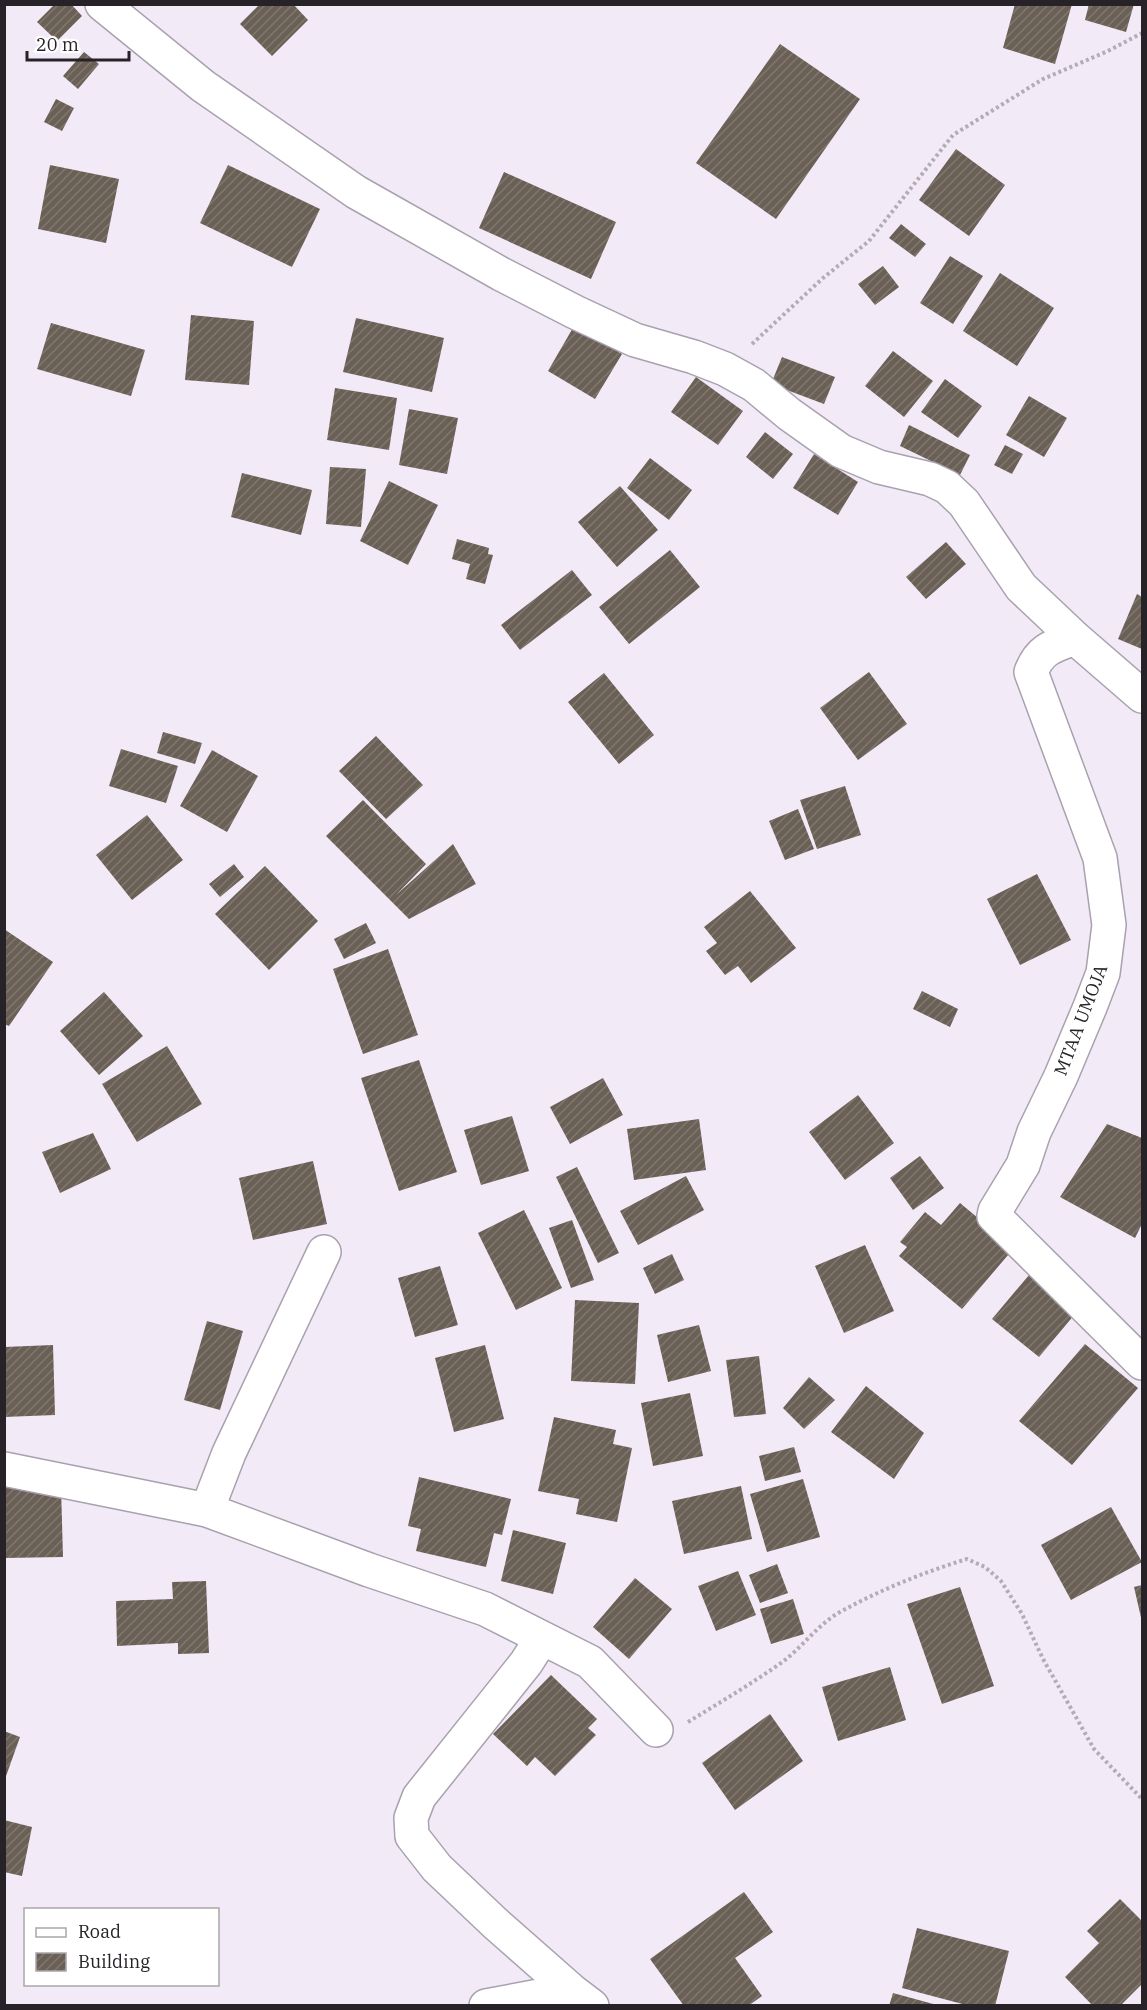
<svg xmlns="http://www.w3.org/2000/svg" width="1147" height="2010" font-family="'IBM Plex Serif',serif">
	<defs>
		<pattern id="building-hatch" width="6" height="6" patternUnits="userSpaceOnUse" patternTransform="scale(1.5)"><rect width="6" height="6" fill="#6a6056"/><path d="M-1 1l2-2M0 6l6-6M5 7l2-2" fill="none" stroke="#7f7770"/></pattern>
	</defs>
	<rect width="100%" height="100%" fill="#f3eaf8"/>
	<path fill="url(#building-hatch)" d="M55 4H71L82 16 57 41 37 22Z
		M260 4H293L308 20 272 56 240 24Z
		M1015 4H1072L1055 64 1003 48Z
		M1089 4H1134L1126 32 1085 20Z
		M780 44 860 99 776 219 696 163Z
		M84 52 99 64 78 89 63 76Z
		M56 99 74 108 62 131 44 122Z
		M956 149 1005 185 969 236 919 200Z
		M50 165 119 179 106 243 38 229Z
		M228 165 320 209 292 267 200 223Z
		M504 172 616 222 591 279 479 228Z
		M901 224 926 244 915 257 889 238Z
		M950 256 983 276 953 324 920 303Z
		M883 266 899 287 875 305 858 284Z
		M1000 273 1054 308 1017 366 963 331Z
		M191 315 254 321 249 385 185 380Z
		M356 318 444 338 432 392 343 372Z
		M51 323 145 350 131 396 37 369Z
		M574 326 622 354 595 399 548 371Z
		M893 351 933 381 904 417 865 386Z
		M782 357 835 377 824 404 771 384Z
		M696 377 743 411 718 445 671 412Z
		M945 379 982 406 958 438 921 412Z
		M335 388 397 398 389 450 327 440Z
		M1029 396 1067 418 1044 457 1006 435Z
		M409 409 458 418 447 474 399 465Z
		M909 425 970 455 960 475 900 446Z
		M765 432 793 454 773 479 746 457Z
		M1005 445 1023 454 1012 474 994 465Z
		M814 454 858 482 838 515 793 488Z
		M650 458 692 490 669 520 627 488Z
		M330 467 366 469 361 527 326 524Z
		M242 473 312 490 301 535 231 517Z
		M389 481 438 505 408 565 360 541Z
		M620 486 658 530 617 567 578 522Z
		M457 539 489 548 488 554 493 555 485 584 466 579 470 564 452 559Z
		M946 542 966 564 926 599 906 577Z
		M670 550 700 587 629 644 599 607Z
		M572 570 592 595 520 650 501 625Z
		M1137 594 1142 597V649L1118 639Z
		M869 672 907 724 858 760 820 708Z
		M604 673 654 735 619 764 568 702Z
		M163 732 202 743 195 764 157 753Z
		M376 736 423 785 386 819 339 771Z
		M121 749 178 766 166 803 109 786Z
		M212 750 258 776 227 832 180 806Z
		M845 786 861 835 817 849 800 800Z
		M363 800 426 864 396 895 453 844 476 884 409 919 326 836Z
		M798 809 814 849 785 860 769 821Z
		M147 815 183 860 132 900 96 855Z
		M234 864 244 877 220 897 209 884Z
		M265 866 318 921 269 970 215 914Z
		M1037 874 1071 940 1020 965 987 899Z
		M750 891 796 948 751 983 738 966 725 975 706 951 717 943 704 927Z
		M366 923 376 943 344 959 334 939Z
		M4 929 53 962 9 1026 4 1024Z
		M388 949 418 1035 363 1054 333 969Z
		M922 991 958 1009 950 1027 913 1009Z
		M104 992 143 1036 99 1075 60 1031Z
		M167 1046 202 1104 137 1142 102 1084Z
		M419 1060 457 1172 399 1191 361 1078Z
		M603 1078 623 1115 570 1144 550 1107Z
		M858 1095 894 1143 845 1180 809 1132Z
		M512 1116 529 1171 481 1185 464 1130Z
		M699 1119 706 1170 634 1180 627 1129Z
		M1107 1124 1142 1138V1224L1135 1238 1060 1197Z
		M93 1133 111 1169 60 1193 42 1152Z
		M920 1156 944 1188 913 1210 890 1178Z
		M313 1161 327 1224 253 1240 239 1178Z
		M577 1167 619 1253 598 1263 556 1177Z
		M686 1176 704 1210 638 1245 620 1211Z
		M960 1203 1014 1248 962 1309 899 1256 907 1247 900 1242 925 1212 941 1225Z
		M524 1210 562 1288 516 1310 478 1233Z
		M572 1220 594 1280 571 1288 549 1228Z
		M865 1245 894 1311 844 1333 815 1266Z
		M672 1254 684 1280 655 1294 643 1268Z
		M440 1266 458 1325 415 1337 398 1278Z
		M1029 1275 1075 1314 1039 1357 992 1319Z
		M575 1300 639 1303 635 1384 571 1381Z
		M207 1321 243 1331 220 1410 184 1400Z
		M699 1325 711 1371 668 1382 657 1335Z
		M1085 1344 1138 1388 1072 1465 1019 1421Z
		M53 1345 55 1415 4 1417V1347Z
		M485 1345 504 1419 454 1432 435 1358Z
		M759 1356 766 1414 734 1417 726 1360Z
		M809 1377 835 1400 804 1429 783 1408Z
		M866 1386 924 1433 894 1479 831 1432Z
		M690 1393 703 1456 653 1466 641 1403Z
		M554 1417 616 1430 613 1444 632 1448 617 1522 576 1514 579 1499 538 1491Z
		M794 1447 801 1472 765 1481 759 1456Z
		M419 1477 511 1499 502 1535 494 1533 486 1567 416 1551 421 1529 408 1526Z
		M803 1479 820 1537 767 1552 750 1494Z
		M741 1486 752 1539 684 1554 672 1501Z
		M61 1487 63 1557 4 1558V1488Z
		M1111 1507 1142 1562 1071 1600 1041 1545Z
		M513 1530 566 1543 553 1594 501 1581Z
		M777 1564 788 1593 760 1603 749 1575Z
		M738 1571 756 1615 716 1631 698 1586Z
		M635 1578 672 1609 629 1659 593 1627Z
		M206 1581 209 1653 178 1654V1643L117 1646 116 1601 173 1599 172 1582Z
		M1142 1585V1622L1134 1587Z
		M960 1587 994 1686 942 1704 907 1604Z
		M793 1599 804 1634 771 1644 760 1609Z
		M890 1667 906 1720 838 1741 822 1687Z
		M551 1675 597 1719 588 1728 596 1735 555 1776 535 1757 527 1766 493 1734Z
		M770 1714 803 1761 735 1810 702 1763Z
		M4 1731 20 1737 5 1779H4Z
		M4 1820 32 1827 22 1876 4 1872Z
		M744 1892 773 1932 735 1958 762 1996 748 2006H684L650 1959Z
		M1120 1899 1142 1921V1984L1120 2006H1093L1065 1977 1099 1943 1087 1931Z
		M917 1928 1009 1951 995 2006H970L902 1988Z
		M893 1993 937 2005V2006H889Z"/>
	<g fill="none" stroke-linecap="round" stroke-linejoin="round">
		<g stroke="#a9a1ae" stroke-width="36">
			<path id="minor" d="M102 4 203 86 356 192 501 274 575 312 635 340 694 357 725 369 754 385 789 414 841 451 879 467 930 479 947 487 964 503 1021 587 1075 638 1142 696
				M1075 638C1053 646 1040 649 1031 672L1100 858 1109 925 1103 973 1090 1007 1061 1076 1034 1132 1023 1165 995 1211 994 1216 1142 1363
				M4 1469 207 1510 369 1570 485 1609 590 1662 656 1730
				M207 1510 229 1453 324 1252
				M542 1638 526 1663 419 1797 411 1818 412 1836 437 1868 495 1923 571 1990 592 2006
				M486 2006 571 1990"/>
		</g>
		<path stroke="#b3acb7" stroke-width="4" stroke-dasharray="3 3" stroke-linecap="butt" d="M752 344 823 278 869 241 953 135 1043 79 1108 51 1142 33
			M688 1722C719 1703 751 1684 781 1663 802 1648 817 1625 840 1612 880 1590 924 1572 967 1559L985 1567 1001 1581 1022 1614 1043 1659 1094 1749 1142 1799"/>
		<use href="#minor" stroke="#fff" stroke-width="33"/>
	</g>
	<g text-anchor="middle" stroke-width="6" stroke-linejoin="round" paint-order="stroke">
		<g font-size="18" fill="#262227" stroke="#fff">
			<text transform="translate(1081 1020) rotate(-69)" y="6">MTAA UMOJA</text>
		</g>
	</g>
	<rect width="1147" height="2010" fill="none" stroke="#262227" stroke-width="12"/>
	<rect x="24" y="1908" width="195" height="78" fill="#ffffff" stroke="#a8a7a9" stroke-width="1.5"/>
	<rect x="36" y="1928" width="30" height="9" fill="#ffffff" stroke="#a8a7a9" stroke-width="1.5"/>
	<text x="78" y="1938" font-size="18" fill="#262227">Road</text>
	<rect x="36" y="1953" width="30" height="18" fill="url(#building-hatch)" stroke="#a8a7a9" stroke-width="1.5"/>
	<text x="78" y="1968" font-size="18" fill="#262227">Building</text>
	<path d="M27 51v9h102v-9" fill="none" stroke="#262227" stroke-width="3"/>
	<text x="36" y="51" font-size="18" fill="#262227" stroke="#ffffff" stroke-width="4.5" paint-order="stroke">20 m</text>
</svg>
